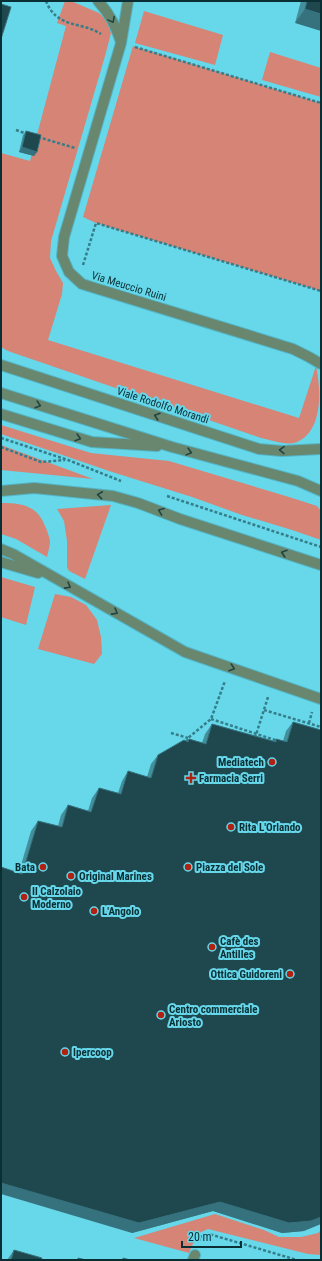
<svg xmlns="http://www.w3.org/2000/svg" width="322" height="1261" font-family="'Roboto Condensed',sans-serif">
	<rect width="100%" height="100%" fill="#67d7ea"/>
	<path fill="#d58476" d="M65 1H71L99 13 107 21 111 33 105 56 51 241 50 258 56 271 63 283 62 294 48 340 299 418 316 366C321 389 322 422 305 437 302 439 298 442 294 443 284 445 271 440 261 438L8 351 1 347V153L30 161 66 26 57 23Z
		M144 11 223 35 215 65 135 43Z
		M133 46 321 103V291L96 223 83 217Z
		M270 52 321 68V97L262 80Z
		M1 425 91 453 169 461 289 497 317 506 321 511V540L292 530 242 515 192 497 109 471 1 434Z
		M1 445 93 479 1 470Z
		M1 503C21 503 37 505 45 526 47 530 49 536 50 541 50 546 48 552 47 557L16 539 1 534Z
		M111 505 85 579 69 571 67 567V541L64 521 57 509Z
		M1 577 35 587 26 625 1 617Z
		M55 594 71 597 86 605 97 620 101 637 102 654 94 664 38 649Z
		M215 1214 264 1230 279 1237H301L318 1233 321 1230V1255L308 1254 208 1229 197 1234 189 1253 134 1238Z"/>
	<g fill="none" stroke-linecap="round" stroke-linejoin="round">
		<g stroke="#54b5c6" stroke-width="12">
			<path id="minor" d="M98 1C110 14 115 25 121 42
				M128 1 121 43 64 237 62 256 69 272 82 284 293 349 309 357 321 364
				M1 365 259 449 282 451 321 449
				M1 393 172 447 298 481 321 491
				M1 414 92 442 157 446
				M1 491 34 488 113 496 138 503 180 519 321 565
				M1 549 13 554 185 652 321 699
				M1 562 38 573
				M193 1260 195 1255"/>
		</g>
		<path stroke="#357d89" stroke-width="2.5" stroke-dasharray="3 2" stroke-linecap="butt" d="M46 1C57 29 81 21 101 34
			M135 47 321 103
			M16 130 27 134
			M38 137 75 148
			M83 265 96 223 321 291
			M1 438 68 460 121 481
			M1 447 41 462 65 460
			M167 496 321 547
			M264 710 321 727
			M211 719 278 741
			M309 723 312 712
			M171 733 188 738
			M255 738 268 697
			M187 742 188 738 211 719 225 681
			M199 1241 200 1237 209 1234 297 1260"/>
		<use href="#minor" stroke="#68876e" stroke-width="10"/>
	</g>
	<path fill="#438f9c" d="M301 1H321L295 23Z
		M26 131 37 152 34 156 19 152 23 135Z
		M293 722 304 1231 282 1233 213 1211 132 1233 19 872 31 831 38 821 58 826 61 815 68 805 88 811 92 798 99 788 118 793 122 781 128 771 147 777 151 764 158 755 187 741 189 739 202 743 205 734 212 724 275 741 276 739 283 741 286 731Z
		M14 1250 41 1260H7Z"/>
	<path fill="#35727d" d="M305 9 321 14V31L295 23Z
		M22 147 37 152 34 156 19 152Z
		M1 1183 220 1202 321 1217V1224L304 1231 282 1233 213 1211 132 1233 1 1194Z"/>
	<path fill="#1f474e" stroke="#35727d" d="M307 1H321V14L305 9Z
		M1 4 11 7 1 39Z
		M26 131 41 135 37 152 22 147Z
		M293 722 321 730V1217L311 1221 289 1223 220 1202 139 1223 1 1183V867L22 874 38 821 62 827 68 805 91 812 99 788 121 794 128 771 151 778 158 755 184 740 188 742 189 739 206 744 212 724 276 742V739L287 742Z
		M14 1250 42 1258 41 1260H11Z
		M78 1258 86 1260H78Z
		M123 1258 130 1260H123Z"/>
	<defs><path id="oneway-chevron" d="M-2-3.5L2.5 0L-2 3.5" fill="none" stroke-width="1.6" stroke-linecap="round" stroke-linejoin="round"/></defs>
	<g stroke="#214442">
		<use href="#oneway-chevron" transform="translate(112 20) rotate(62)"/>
		<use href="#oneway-chevron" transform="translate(38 405) rotate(17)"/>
		<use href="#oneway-chevron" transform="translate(157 416) rotate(-162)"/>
		<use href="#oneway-chevron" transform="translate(78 438) rotate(17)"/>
		<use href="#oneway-chevron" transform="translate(282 450) rotate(-179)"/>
		<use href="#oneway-chevron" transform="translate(189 452) rotate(15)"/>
		<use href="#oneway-chevron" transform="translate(100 495) rotate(-174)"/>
		<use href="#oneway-chevron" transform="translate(161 511) rotate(-159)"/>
		<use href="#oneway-chevron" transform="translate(284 553) rotate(-162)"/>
		<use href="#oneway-chevron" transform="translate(68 586) rotate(29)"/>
		<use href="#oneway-chevron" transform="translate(115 612) rotate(29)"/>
		<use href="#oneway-chevron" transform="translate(232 668) rotate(19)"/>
	</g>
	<g fill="#b02111" stroke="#67d7ea" stroke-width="1.5">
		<circle cx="272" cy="762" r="4"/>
		<path d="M189 772h4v4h4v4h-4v4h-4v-4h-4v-4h4z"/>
		<circle cx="231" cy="827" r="4"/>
		<circle cx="43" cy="867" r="4"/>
		<circle cx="188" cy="867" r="4"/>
		<circle cx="71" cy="876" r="4"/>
		<circle cx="24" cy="897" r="4"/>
		<circle cx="94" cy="911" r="4"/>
		<circle cx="212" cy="947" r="4"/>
		<circle cx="290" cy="974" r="4"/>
		<circle cx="161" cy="1015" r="4"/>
		<circle cx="65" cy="1052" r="4"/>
	</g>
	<g text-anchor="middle" stroke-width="4" stroke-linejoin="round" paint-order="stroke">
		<g font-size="11" fill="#092e34" stroke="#67d7ea">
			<text transform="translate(129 286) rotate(17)" y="4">Via Meuccio Ruini</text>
			<text transform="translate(163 405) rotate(18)" y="4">Viale Rodolfo Morandi</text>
		</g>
		<g font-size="11" font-weight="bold" fill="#092e34" stroke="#67d7ea" text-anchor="start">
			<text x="264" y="766" text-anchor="end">Mediatech</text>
			<text x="199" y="782">Farmacia Serri</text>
			<text x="239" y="831">Rita L'Orlando</text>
			<text x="35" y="871" text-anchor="end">Bata</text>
			<text x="196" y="871">Piazza del Sole</text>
			<text x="79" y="880">Original Marines</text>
			<text x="32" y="895">Il Calzolaio<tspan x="32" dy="13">Moderno</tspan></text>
			<text x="102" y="915">L'Angolo</text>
			<text x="220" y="945">Cafè des<tspan x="220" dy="13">Antilles</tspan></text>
			<text x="282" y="978" text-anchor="end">Ottica Guidoreni</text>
			<text x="169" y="1013">Centro commerciale<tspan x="169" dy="13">Ariosto</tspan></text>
			<text x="73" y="1056">Ipercoop</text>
		</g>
	</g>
	<rect width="322" height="1261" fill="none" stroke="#092e34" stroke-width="4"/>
	<path d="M182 1241v6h59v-6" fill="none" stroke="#092e34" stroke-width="2"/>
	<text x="188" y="1241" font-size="12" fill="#092e34" stroke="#67d7ea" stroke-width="3" paint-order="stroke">20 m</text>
</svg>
